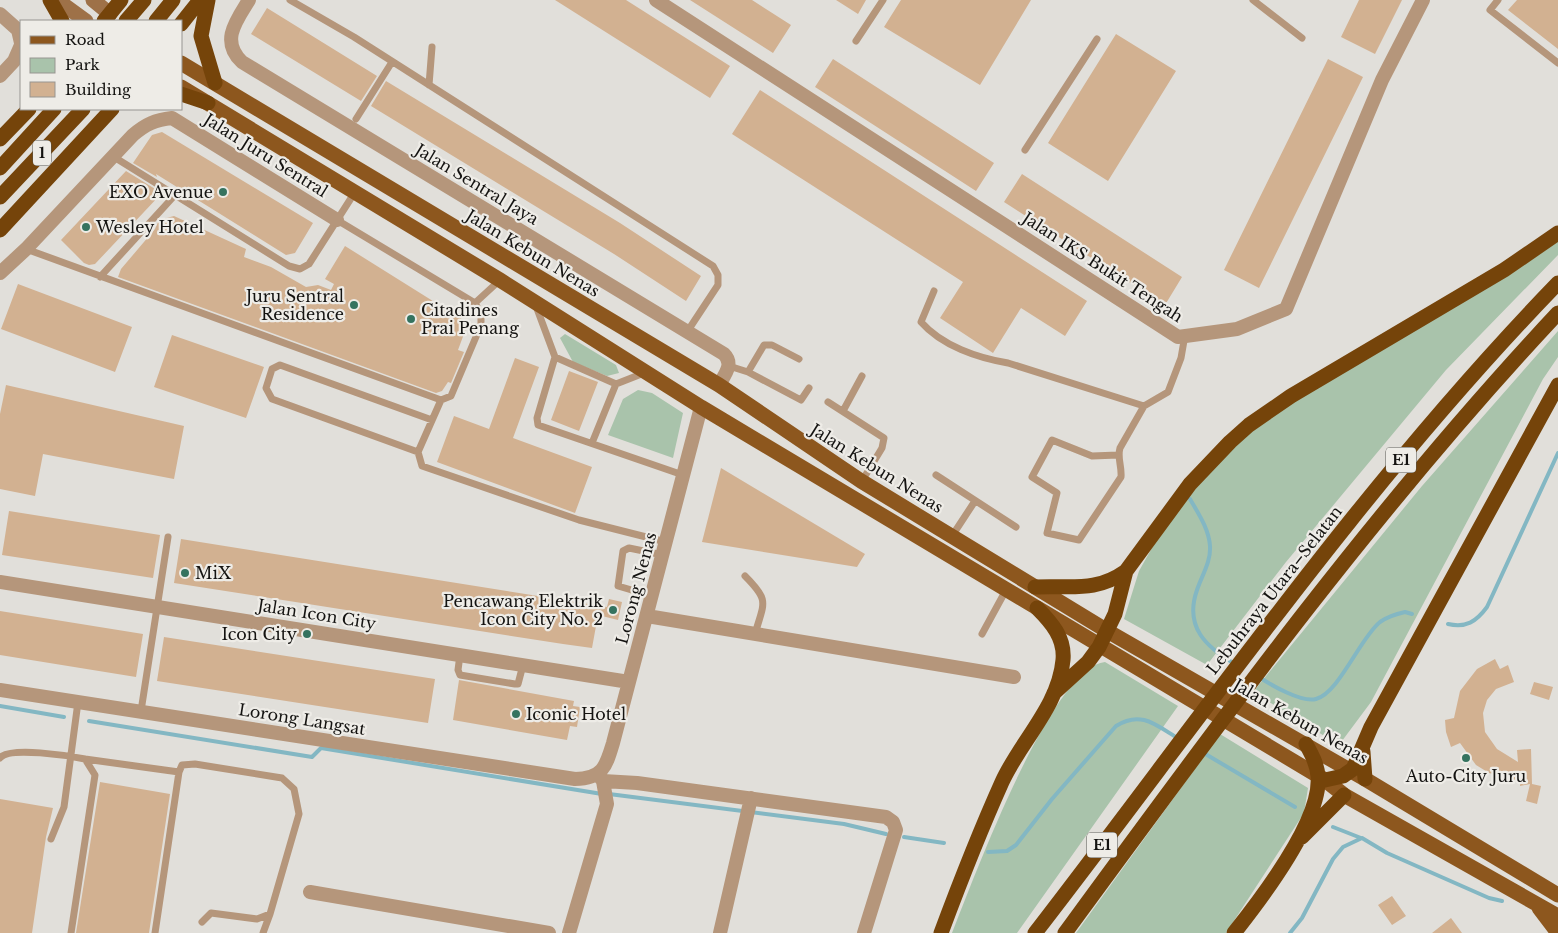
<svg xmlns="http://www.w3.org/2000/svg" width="1558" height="933" font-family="'Libre Baskerville',serif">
	<rect width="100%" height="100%" fill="#e1dfda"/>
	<path fill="#a9c3ab" d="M1558 238V255L1446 370 1286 562 1207 665 1124 619 1139 571 1162 530 1217 462 1261 422Z
		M1558 331V357L1543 379 1371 702 1339 745 1253 692 1422 486Z
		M565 334 616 365 619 373 607 376 573 362 560 338Z
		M638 390 652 393 683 413 673 458 608 435 623 399Z
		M1105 662 1178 706 1017 933H952C972 883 1051 667 1105 662Z
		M1220 734 1308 788 1304 813 1226 933H1076Z"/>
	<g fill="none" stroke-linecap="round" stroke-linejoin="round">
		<path stroke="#83b7c3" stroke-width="4" d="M1190 499C1198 513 1209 529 1210 546 1211 562 1202 575 1197 590 1184 627 1206 647 1235 664
			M1448 624C1466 628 1476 622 1487 607L1558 453
			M1259 677C1271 685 1302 703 1316 699 1339 693 1360 638 1380 622 1387 617 1396 614 1405 612L1412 614
			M0 706 64 717
			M89 721 312 757 321 748 602 794
			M1202 752 1295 807
			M609 794 844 824 886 834
			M1333 827 1361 838
			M904 837 944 843
			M988 852 1007 851 1016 845 1052 799 1116 726C1141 710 1156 725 1179 739
			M1290 933 1302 918 1333 859 1343 847 1362 838 1387 853 1489 898 1502 901"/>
	</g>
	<path fill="#d2b191" d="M555 0H626L730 66 710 98Z
		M690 0H752L791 25 773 53Z
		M836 0H866L858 14Z
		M901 0H1031L980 85 884 27Z
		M1359 0H1402L1375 54 1341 37Z
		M1517 0H1558V49L1508 10Z
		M267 8 377 76 361 101 251 34Z
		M1116 34 1176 71 1108 181 1048 143Z
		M833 59 994 163 976 191 815 87Z
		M1328 59 1363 77 1259 288 1224 270Z
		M386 81 620 223 701 276 686 301 614 254 371 106Z
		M760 90 1087 301 1065 336 1021 308 993 353 940 318 963 282 732 134Z
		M162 132 313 223 295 253 286 255 156 174 157 177 133 163 152 135Z
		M126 171 160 192V195L95 264 89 265 84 263 61 240Z
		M1022 174 1182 277 1165 305 1004 202Z
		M174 216 246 249 244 257 271 267 306 287 318 285 331 290 334 284 325 279 345 246 468 323 458 350 464 352 451 383 448 382 442 391 436 393 118 277 121 269 155 229 159 220Z
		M18 284 132 327 115 372 1 329Z
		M172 335 264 367 246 418 154 387Z
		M515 358 539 367 513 438 592 467 575 513 437 462 454 416 489 429Z
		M569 371 598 382 579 431 551 420Z
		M6 385 184 426 174 479 43 454 35 496 0 489V414Z
		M721 468 865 554 857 567 702 542Z
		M9 511 160 535 153 578 2 555Z
		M181 539 607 607 609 599 622 602 618 620 598 615 592 648 563 644 174 583Z
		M0 611 143 634 136 677 0 655Z
		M164 637 435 679 428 723 157 681Z
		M1495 659 1500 669 1508 665 1514 682 1496 689 1487 700 1483 713 1485 732 1497 749 1518 762 1517 750 1531 749 1532 784 1541 786 1537 804 1526 801 1530 784 1520 786V781L1489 773 1476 765 1460 743 1451 747 1446 732 1445 720 1454 718 1460 691 1477 669Z
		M459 680 574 701 573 706 580 707 577 727 570 726 567 740 453 720Z
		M1534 682 1553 687 1549 700 1530 694Z
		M100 782 170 794 149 933H76Z
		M0 799 53 808 46 837 32 933H0Z
		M1392 896 1406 916 1392 925 1378 905Z
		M1451 918 1462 933H1432Z"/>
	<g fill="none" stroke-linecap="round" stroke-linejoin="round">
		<path stroke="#b5967b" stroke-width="7" d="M290 0 354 37 713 266 718 275V285L687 332
			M1253 0 1302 38
			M1498 0 1490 10 1558 63
			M856 41 883 0
			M429 85 432 47
			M356 119 392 62
			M1025 150 1097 39
			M114 157 289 266 300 269 309 264 355 192
			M337 220 475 303
			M26 249 441 400 451 396 481 325V314L475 303
			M100 277 175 195
			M934 291 921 322C942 346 978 358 1008 363L1144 406 1168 392 1181 358 1185 335
			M475 303 500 280
			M536 306 555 357 537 418 538 425 683 475
			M555 357 616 384 644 373
			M729 366 748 372 764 345H772L799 359
			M748 372 801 400 809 388
			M441 400 418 452 422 466 579 520 666 542
			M828 402 884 438 882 448 862 481
			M843 411 862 376
			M592 443 616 384
			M418 452 272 399 266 388 272 369 280 365 432 420
			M1118 455 1092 456 1052 440 1032 477 1057 493 1047 533 1079 540 1121 477C1122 466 1117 458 1120 448L1144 406
			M936 475 1016 527
			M952 536 975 501
			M745 576C770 601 764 602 755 634
			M652 596 618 586 623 551 629 548 663 555
			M982 634 1006 590
			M460 655 458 670 460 675 515 684H518L523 665
			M141 711 168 537
			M0 758C9 746 70 756 85 759L95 775 71 933
			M85 759 179 772 155 933
			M179 772 182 765 195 764 282 778 294 789 299 814 270 914 257 919 211 913 202 922
			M51 839 64 807 78 702
			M263 933 270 914"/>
		<path stroke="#b5967b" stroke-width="14" d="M249 0C236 21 220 41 242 62L724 354C734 364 725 374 719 385
			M656 0 1178 337 1237 329 1286 309 1382 80 1423 0
			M0 14 18 30 21 43
			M0 76 14 61 21 45
			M0 273 26 249 133 135C146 124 155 120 172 118L337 220
			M0 582 629 682
			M647 616 1014 677
			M0 690 575 779C603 779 606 766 613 743L701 407
			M603 781 637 783 886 817 893 822 896 830 864 933
			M310 892 549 933
			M569 933 607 804 603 781 599 776
			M720 933 751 798"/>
		<path stroke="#9e7148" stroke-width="15" d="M57 0 86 21
			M93 0 110 14"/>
		<path stroke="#8d571e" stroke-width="15" d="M181 63 719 385 861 481 1109 632 1365 779 1558 895
			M181 87 500 280 701 407 1325 780 1344 795 1558 916
			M1539 908 1558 933"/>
		<path stroke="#75440a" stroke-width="15" d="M50 0 62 21
			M208 0 201 36 215 83
			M104 21 121 0
			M126 21 144 0
			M156 21 173 0
			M181 24 200 0
			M181 94 208 103
			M0 139 29 109
			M0 168 54 109
			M0 197 83 109
			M0 230 112 109
			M1035 587C1071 585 1095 593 1126 571
			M1054 693 1088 662 1099 647 1115 614 1126 571 1190 484 1230 442 1249 425 1291 396 1504 270 1558 233
			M1363 752 1365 779
			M1325 780 1343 776 1353 769 1371 727 1558 385
			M1302 837 1344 795
			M941 933C960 882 980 831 1002 782 1020 742 1059 706 1063 660 1065 638 1052 623 1037 608
			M1035 933C1205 713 1364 483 1558 283
			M1065 933C1221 720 1377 506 1558 313
			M1234 933C1261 899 1322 820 1318 776 1317 764 1312 755 1306 744"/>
	</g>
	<g fill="#35735f" stroke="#eeece7" stroke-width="2">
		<circle cx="223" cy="192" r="5"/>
		<circle cx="86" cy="227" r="5"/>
		<circle cx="354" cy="305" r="5"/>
		<circle cx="411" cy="319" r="5"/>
		<circle cx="185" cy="573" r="5"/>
		<circle cx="613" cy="610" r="5"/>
		<circle cx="307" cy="634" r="5"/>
		<circle cx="516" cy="714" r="5"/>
		<circle cx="1466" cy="758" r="5"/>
	</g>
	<g text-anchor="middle" stroke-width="4.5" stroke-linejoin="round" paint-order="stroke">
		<g fill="#eeece7" stroke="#555451" stroke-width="1">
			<rect x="33" y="140.5" width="18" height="25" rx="4"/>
			<rect x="1386" y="447.5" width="30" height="25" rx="4"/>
			<rect x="1087" y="832.5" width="30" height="25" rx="4"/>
		</g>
		<g font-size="15" font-weight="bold" fill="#141311">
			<text x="42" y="158">1</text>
			<text x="1401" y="465">E1</text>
			<text x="1102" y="850">E1</text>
		</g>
		<g font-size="16" fill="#141311" stroke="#eeece7">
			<text transform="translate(266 155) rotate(32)" y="6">Jalan Juru Sentral</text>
			<text transform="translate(477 184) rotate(31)" y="6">Jalan Sentral Jaya</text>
			<text transform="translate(533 253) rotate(31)" y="6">Jalan Kebun Nenas</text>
			<text transform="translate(1103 267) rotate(33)" y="6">Jalan IKS Bukit Tengah</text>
			<text transform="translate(877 468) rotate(32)" y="6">Jalan Kebun Nenas</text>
			<text transform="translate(636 588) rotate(-75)" y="6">Lorong Nenas</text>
			<text transform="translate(1274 590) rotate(-52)" y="6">Lebuhraya Utara–Selatan</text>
			<text transform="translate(317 614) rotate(9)" y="6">Jalan Icon City</text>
			<text transform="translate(302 719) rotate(9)" y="6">Lorong Langsat</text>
			<text transform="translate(1301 721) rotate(30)" y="6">Jalan Kebun Nenas</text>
		</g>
		<g font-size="16" fill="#141311" stroke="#eeece7" text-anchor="end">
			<text x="213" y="198">EXO Avenue</text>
			<text x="96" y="233" text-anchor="start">Wesley Hotel</text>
			<text x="344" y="302">Juru Sentral<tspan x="344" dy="18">Residence</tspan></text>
			<text x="421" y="316" text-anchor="start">Citadines<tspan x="421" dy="18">Prai Penang</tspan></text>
			<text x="195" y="579" text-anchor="start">MiX</text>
			<text x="603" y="607">Pencawang Elektrik<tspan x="603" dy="18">Icon City No. 2</tspan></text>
			<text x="297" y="640">Icon City</text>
			<text x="526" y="720" text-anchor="start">Iconic Hotel</text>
			<text x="1466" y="782" text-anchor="middle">Auto-City Juru</text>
		</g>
	</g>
	<rect x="20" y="20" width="162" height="90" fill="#eeece7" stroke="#979591"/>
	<rect x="30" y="36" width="25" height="8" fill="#8d571e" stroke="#979591"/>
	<text x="65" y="45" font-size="15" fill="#141311">Road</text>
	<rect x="30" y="58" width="25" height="15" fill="#a9c3ab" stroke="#979591"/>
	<text x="65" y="70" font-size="15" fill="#141311">Park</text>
	<rect x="30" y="82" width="25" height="15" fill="#d2b191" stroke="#979591"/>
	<text x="65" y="95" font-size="15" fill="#141311">Building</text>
</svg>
